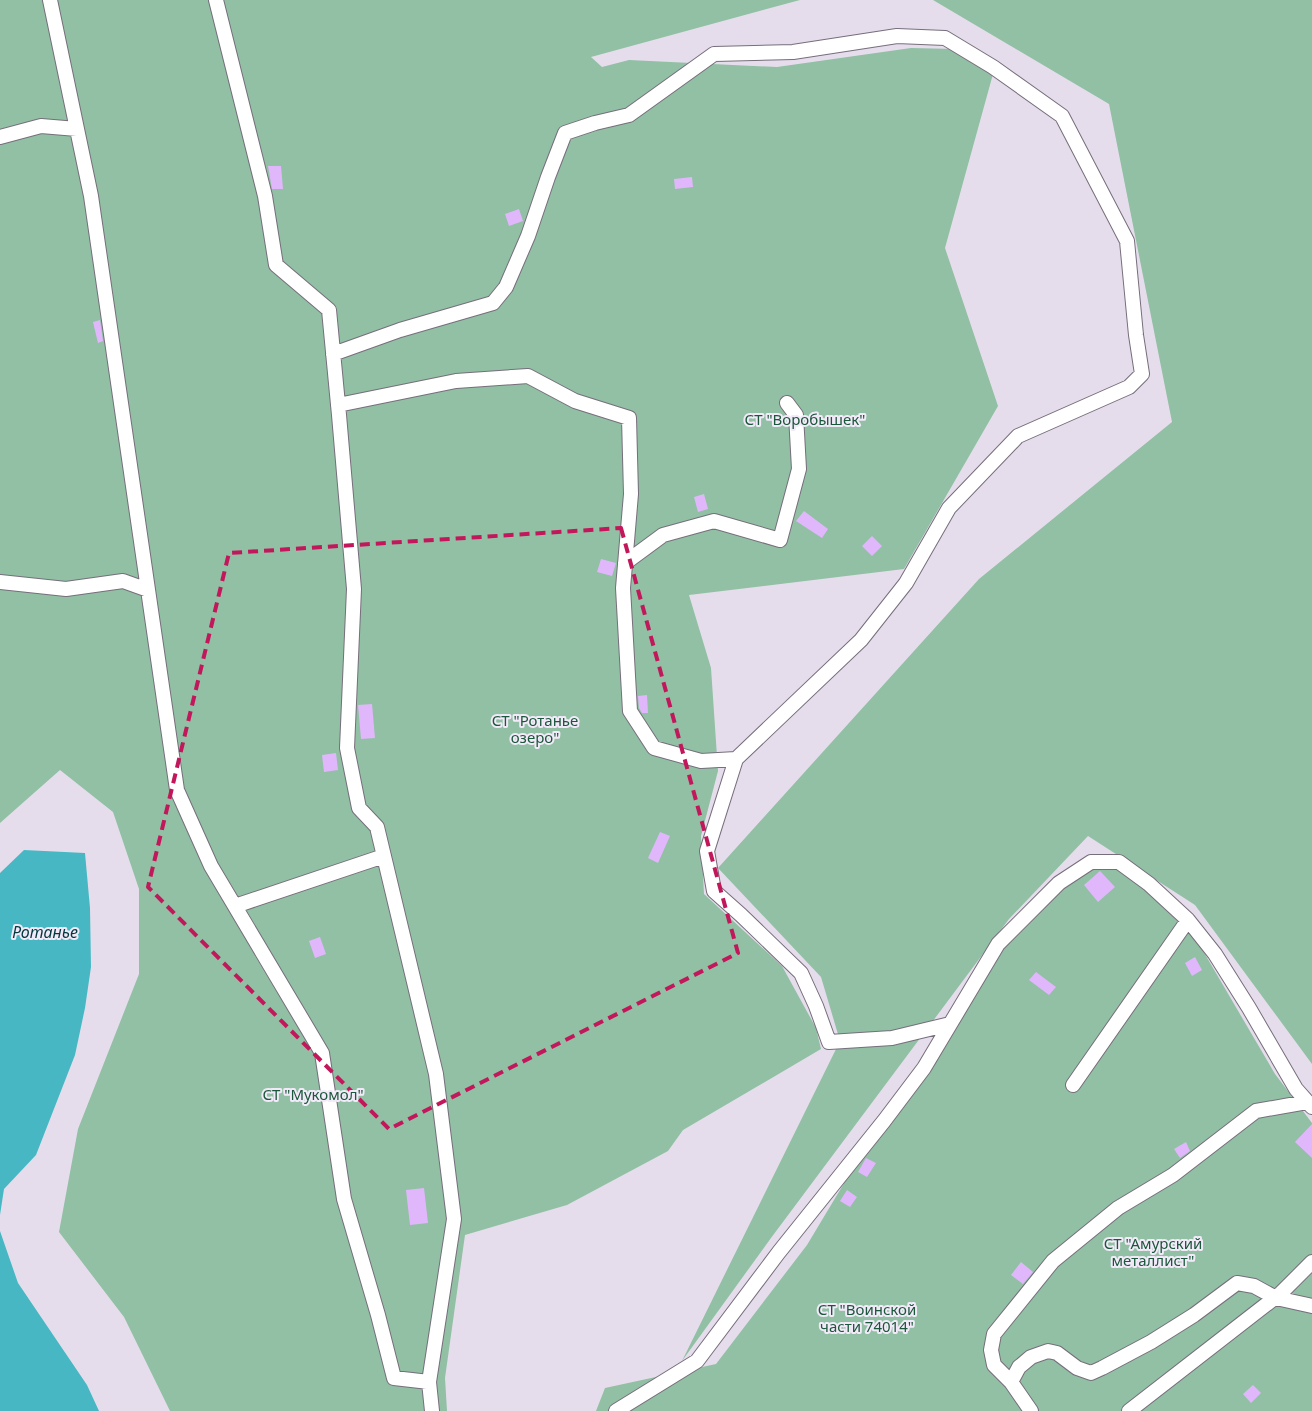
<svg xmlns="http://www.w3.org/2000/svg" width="1312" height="1411" font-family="'Noto Sans',sans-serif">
	<rect width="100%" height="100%" fill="#e6ddec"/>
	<path fill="#91c0a4" d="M0 0H800L591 57 602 67 629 60 777 67 911 48 955 49 993 74 945 248 998 406 904 569 689 595 711 668 718 771 701 836 704 894 782 966 816 1028 821 1049 683 1130 668 1151 567 1205 465 1235 445 1378 447 1411H170L124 1317 59 1232 78 1129 139 974V889L113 812 60 770 0 823Z
		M933 0H1312V1064L1195 905 1088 836 1009 919 771 1238 682 1361 840 1041 821 977 718 868 979 579 1172 422 1109 104Z
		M1094 866H1116L1146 888 1181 920 1199 944 1275 1074 1312 1123V1411H596L605 1388 716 1364 807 1245 849 1175 923 1074 966 1011 996 955 1058 889Z"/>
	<path fill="#47b8c3" d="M24 850 85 853 90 908 91 967 85 1008 75 1055 36 1155 4 1189 0 1215V873Z
		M0 1231 18 1283 87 1385 99 1411H0Z"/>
	<path fill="#e1b7fb" d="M268 166H281L283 189H272Z
		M692 177 693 187 675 189 674 179Z
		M519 209 523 221 509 226 505 214Z
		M100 320 103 341 98 343 93 322Z
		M704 494 708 509 698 512 694 497Z
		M804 511 828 529 822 538 796 521Z
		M872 536 882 546 872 556 862 546Z
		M601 559 616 563 612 576 597 572Z
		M647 695 648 713H642L639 708 638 696Z
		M372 704 375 738 361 739 358 705Z
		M336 753 338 770 324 772 322 755Z
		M660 832 670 836 658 863 648 858Z
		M1100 871 1115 887 1098 902 1084 885Z
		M320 937 326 954 315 958 309 941Z
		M1195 957 1202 970 1192 976 1185 963Z
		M1036 972 1056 987 1049 995 1029 980Z
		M1312 1124V1158L1295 1142Z
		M1186 1142 1190 1151 1180 1158 1174 1149Z
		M866 1158 876 1163 867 1177 858 1172Z
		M424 1188 428 1223 410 1225 406 1190Z
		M847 1190 857 1197 850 1207 840 1201Z
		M1021 1262 1033 1272 1023 1284 1011 1275Z
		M1253 1385 1261 1393 1251 1403 1243 1394Z"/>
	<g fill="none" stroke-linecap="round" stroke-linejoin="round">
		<g stroke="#766e7b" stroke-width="16">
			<path id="minor" d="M50 0 91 196 177 790 211 866 322 1053 344 1199 378 1315 394 1378 429 1382 432 1411
				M216 0 265 196 276 265 329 310 339 415 354 589 347 748 359 808 377 827 436 1074 454 1219 429 1382
				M0 137 41 126 77 129
				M333 354 400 330 493 303 506 287 528 236 548 177 565 133 595 123 629 115 714 54 793 52 897 36 945 38 993 67 1062 116 1127 241 1136 335 1142 374 1129 387 1018 436 949 508 906 583 861 640 736 759 707 851 714 891 741 915 801 973 816 1006 829 1042 892 1038 950 1024
				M338 405 456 381 528 376 575 401 629 418 631 494 623 588 630 711 654 748 701 761 736 759
				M625 563 663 535 714 521 780 540 799 469 796 415 787 403
				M0 582 66 589 123 581 148 590
				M235 906 384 856
				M1073 1085 1188 920 1215 954 1249 1008 1296 1089 1312 1107
				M1011 1382 1019 1367 1031 1357 1048 1351 1057 1353 1077 1368 1091 1373 1102 1368 1151 1342 1194 1315 1237 1283 1254 1286 1276 1298 1312 1306
				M616 1411 697 1361 779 1252 884 1121 924 1068 998 944 1059 883 1091 862H1119L1149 884 1188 920
				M1031 1411 1011 1382 994 1365 991 1350 994 1334 1053 1261 1118 1208 1173 1175 1256 1111 1307 1102
				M1129 1411 1281 1293 1312 1262"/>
		</g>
		<use href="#minor" stroke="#fff" stroke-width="14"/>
	</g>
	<path fill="none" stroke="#c2185b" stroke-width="4" stroke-dasharray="10 6" stroke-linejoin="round" d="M621 528 738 953 389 1129 148 887 229 553Z"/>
	<g text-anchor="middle" stroke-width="4" stroke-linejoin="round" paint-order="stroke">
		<g font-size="15" fill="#1b573a" stroke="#f3eaf9">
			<text x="805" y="425">СТ "Воробышек"</text>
			<text x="535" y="726">СТ "Ротанье<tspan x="535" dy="17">озеро"</tspan></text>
			<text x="313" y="1100">СТ "Мукомол"</text>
			<text x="1153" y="1249">СТ "Амурский<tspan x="1153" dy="17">металлист"</tspan></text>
			<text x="867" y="1315">СТ "Воинской<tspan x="867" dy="17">части 74014"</tspan></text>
		</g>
		<g font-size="16" font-style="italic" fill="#02393e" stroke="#f3eaf9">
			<text x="45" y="938">Ротанье</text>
		</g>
	</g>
</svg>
